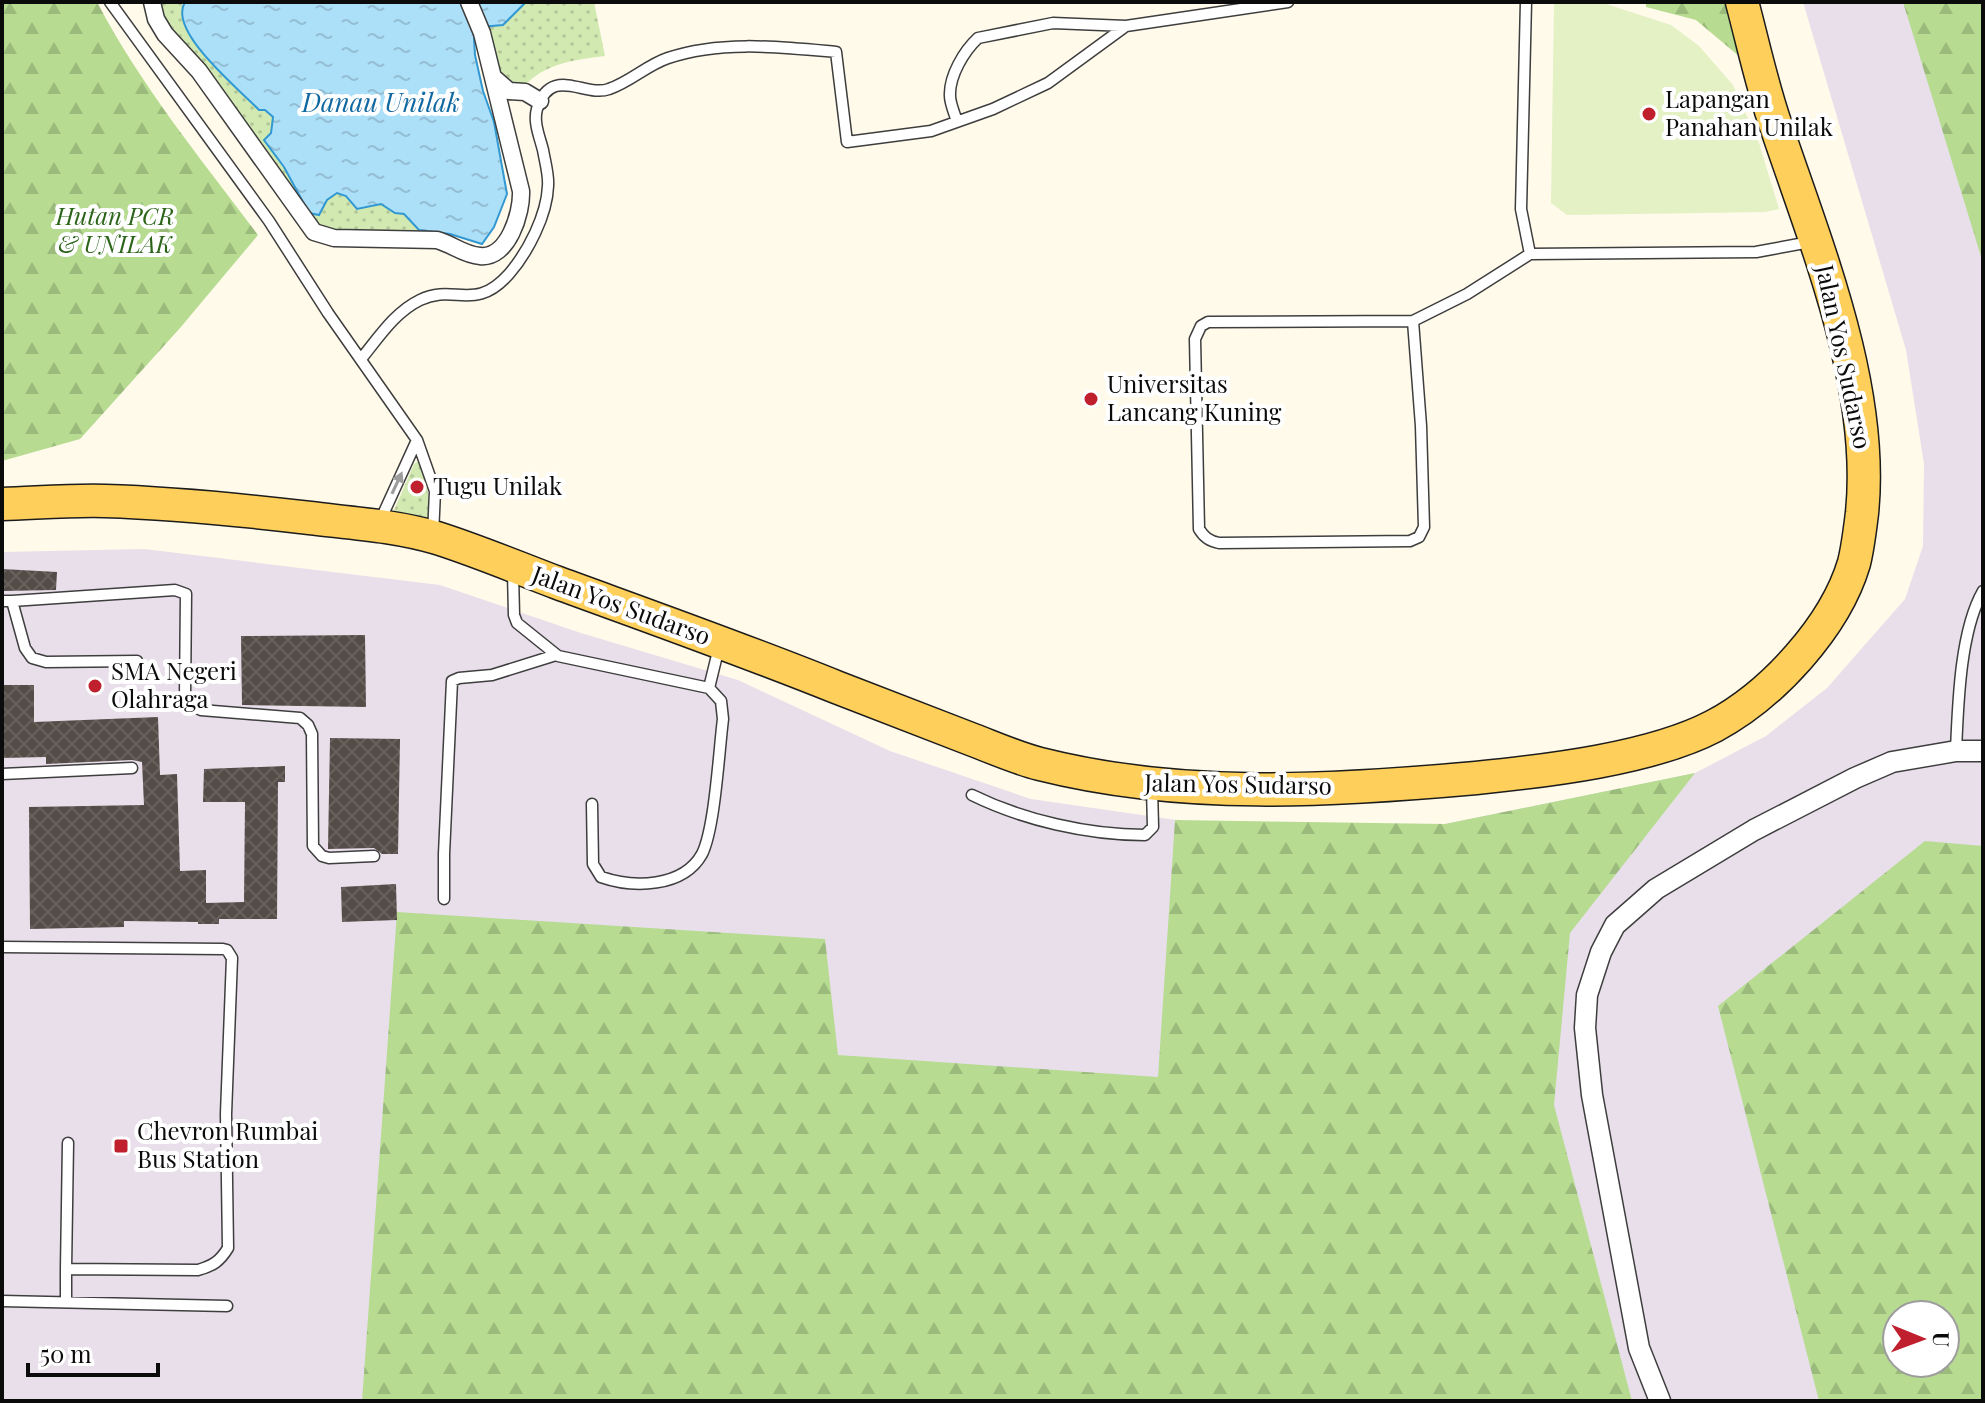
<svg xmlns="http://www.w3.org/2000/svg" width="1985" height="1403" font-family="'Playfair Display',serif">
	<defs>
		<pattern id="grass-dots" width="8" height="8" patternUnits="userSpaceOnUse" patternTransform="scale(2)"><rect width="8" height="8" fill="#d2eab2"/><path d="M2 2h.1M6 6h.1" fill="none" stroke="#b3c798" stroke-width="1.8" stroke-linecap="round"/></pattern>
		<pattern id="forest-firs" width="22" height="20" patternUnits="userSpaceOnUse" patternTransform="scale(2)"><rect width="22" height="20" fill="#b6db91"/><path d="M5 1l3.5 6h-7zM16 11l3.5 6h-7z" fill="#9bbb7c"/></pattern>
		<pattern id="water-ripples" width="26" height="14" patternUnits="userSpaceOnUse" patternTransform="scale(2)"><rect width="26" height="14" fill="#acdff8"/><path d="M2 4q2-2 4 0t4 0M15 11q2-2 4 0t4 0" fill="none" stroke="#93bed3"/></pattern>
		<pattern id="building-cross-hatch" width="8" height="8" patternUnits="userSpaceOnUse" patternTransform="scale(2)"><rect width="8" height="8" fill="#544c47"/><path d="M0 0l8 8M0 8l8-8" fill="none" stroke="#68615d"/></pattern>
	</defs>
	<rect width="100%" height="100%" fill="#fffaea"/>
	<path fill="#e9dfeb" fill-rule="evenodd" d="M1803 2H1983V1401H2V552L144 549 440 585 581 633 738 680 890 751 1031 799 1197 823 1320 831 1445 824 1695 773 1766 736 1827 688 1905 599 1923 546 1924 464 1906 350ZM1897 1315H1945V1363H1897Z"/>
	<path fill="url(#grass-dots)" d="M156 2H185L182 4 195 44 259 110H265L273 117 271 133 265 141 284 167 309 213 319 215 327 200 337 193 381 204 395 213 404 214 419 230 418 234H327L310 223 168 27Z
		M526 2H594L605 56C573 60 546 63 523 87L503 83 485 26 503 25Z
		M420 460 428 493V518L423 521 392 515 414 464Z"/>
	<path fill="url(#forest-firs)" fill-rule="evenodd" d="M2 2H97C141 86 201 159 258 235L180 328 80 439 2 461Z
		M1646 2H1732L1746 62 1696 20 1646 7Z
		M1903 2H1983V263Z
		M1695 773 1570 933 1554 1105 1632 1401H362L397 912 825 939 838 1055 1158 1077 1175 820 1445 824Z
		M1925 841 1983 846V1401H1819L1718 1006ZM1945 1315V1363H1897V1315Z"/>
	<path fill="#e3f1c5" d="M1554 2H1600L1671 25 1699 46 1733 85 1759 143 1779 209 1765 212 1567 215 1551 203Z"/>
	<path fill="url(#water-ripples)" stroke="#3198d2" stroke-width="2" d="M185 2H526L503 25 481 27 474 38 475 55 483 91 494 122 507 194 494 227 482 244 450 234 419 230 404 214 395 213 381 204 357 209 346 196 337 193 327 200 319 215 309 213 284 167 264 140 271 133 273 117 265 110H259C239 89 167 31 185 2Z"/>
	<path fill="url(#building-cross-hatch)" d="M2 569 57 572 56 590 2 591Z
		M365 635 366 707 242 705 241 636Z
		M2 685H34V722L158 717 160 775 177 774 180 871 206 870V903L244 902 245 802H203L204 769 285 766V782H278L277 919H219V924H198V922L124 921V927L30 929 29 807 144 805 142 762 132 760 46 764V757L2 758Z
		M330 738 400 739 398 854H382L374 848 328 849Z
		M396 884 397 920 342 922 341 887Z"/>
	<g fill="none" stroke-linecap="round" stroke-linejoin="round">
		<g stroke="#3e3e3e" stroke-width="13">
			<path id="service" d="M110 2 269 221 328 313 417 440 435 491 433 535
				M1526 2 1521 209 1530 254 1756 252 1810 242
				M957 122C955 114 950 104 950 96 949 76 964 51 978 38L1053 23 1126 26
				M1413 321 1421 426 1424 527 1419 537 1410 541 1219 543C1209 541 1204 537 1199 529L1195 339 1201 326 1208 322 1413 321 1467 294 1530 254
				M361 359C379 337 395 312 420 300 455 283 474 313 509 274 528 252 547 215 548 186 549 175 545 162 543 150 540 138 533 122 537 109 551 64 585 98 609 89 630 82 647 65 668 58 721 40 781 47 836 52L847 142 931 131 993 109 1048 83 1126 26 1288 2
				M380 521 417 440
				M513 573 514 615 517 623 558 656 709 688 721 701 723 719C719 750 715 828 702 854 683 888 633 888 601 877L593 864 592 804
				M2 601H12L25 648 32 658 46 662 137 661
				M12 601 175 590 186 594 185 697 189 704 201 710 300 718 308 725 312 734 313 846 322 856 329 858 374 856
				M709 688 719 647
				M1956 751C1958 704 1960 631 1983 591
				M2 774 132 768
				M972 795C1023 820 1088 835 1145 835L1153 827 1152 788
				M444 899V854L452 681 459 678 492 675 556 655
				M2 947 223 949 227 950 232 958 226 1114 228 1248C220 1261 213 1266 198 1270L66 1269 68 1143
				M66 1269V1302
				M2 1301 227 1306"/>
		</g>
		<g stroke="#3e3e3e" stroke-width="19">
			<path id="pedestrian" d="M152 2 156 19 165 34 199 71 314 232 334 238 437 240C452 244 464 255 480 256 508 259 522 213 521 191L482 33 469 2
				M493 77 509 91 525 92 540 101"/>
		</g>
		<g stroke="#3e3e3e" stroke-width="23">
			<path id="minor" d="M1660 1401 1639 1348 1592 1095 1585 1028 1587 995 1601 952 1615 925 1656 889 1754 830 1855 778 1892 762 1956 751H1983"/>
		</g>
		<g stroke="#1c1c1c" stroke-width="35">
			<path id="primary" d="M2 504C36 503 71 500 105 501 173 503 242 510 310 518 352 523 397 526 437 538 478 551 518 568 558 583 651 617 744 650 836 687 880 704 924 721 968 738 992 747 1016 758 1040 764 1183 800 1330 791 1476 778 1546 771 1651 759 1714 726 1772 695 1835 627 1854 563 1858 547 1860 529 1862 513 1875 386 1816 245 1776 126 1762 86 1753 43 1742 2"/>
		</g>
		<use href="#service" stroke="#fff" stroke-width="10"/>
		<use href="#pedestrian" stroke="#fff" stroke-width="16"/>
		<use href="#minor" stroke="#fff" stroke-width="20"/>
		<use href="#primary" stroke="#fed05b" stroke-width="32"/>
	</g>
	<defs><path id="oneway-solid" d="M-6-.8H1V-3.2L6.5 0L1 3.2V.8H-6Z" transform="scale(2)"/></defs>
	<use fill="#9d9d9d" href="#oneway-solid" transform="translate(397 483) rotate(-65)"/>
	<g fill="#c01f2d" stroke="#fff" stroke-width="3">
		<circle cx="1649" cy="114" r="8"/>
		<circle cx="1091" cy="399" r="8"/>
		<circle cx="417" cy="487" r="8"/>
		<circle cx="95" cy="686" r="8"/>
		<rect x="113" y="1138" width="16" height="16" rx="4"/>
	</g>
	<g text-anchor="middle" stroke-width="8" stroke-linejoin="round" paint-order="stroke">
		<g font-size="24" fill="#0b0b0b" stroke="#fff" text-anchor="start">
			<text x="1665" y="108">Lapangan<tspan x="1665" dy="28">Panahan Unilak</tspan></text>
			<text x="1107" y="393">Universitas<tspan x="1107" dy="28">Lancang Kuning</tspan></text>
			<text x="433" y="495">Tugu Unilak</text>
			<text x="111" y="680">SMA Negeri<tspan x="111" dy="28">Olahraga</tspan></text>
			<text x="137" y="1140">Chevron Rumbai<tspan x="137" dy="28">Bus Station</tspan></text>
		</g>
		<g font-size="24" font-style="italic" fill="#2c651a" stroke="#fff">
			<text x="115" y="225">Hutan PCR<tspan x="115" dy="28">&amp; UNILAK</tspan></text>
		</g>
		<g font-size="24" fill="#0b0b0b" stroke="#fff">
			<text transform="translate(1843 357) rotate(78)" y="8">Jalan Yos Sudarso</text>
			<text transform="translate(621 606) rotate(20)" y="8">Jalan Yos Sudarso</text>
			<text transform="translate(1238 785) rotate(1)" y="8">Jalan Yos Sudarso</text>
		</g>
		<g font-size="26" font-style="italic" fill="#1168a1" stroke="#fff">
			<text x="381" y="112">Danau Unilak</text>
		</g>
	</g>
	<rect width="1985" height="1403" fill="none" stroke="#0b0b0b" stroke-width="8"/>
	<g transform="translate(1921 1339) rotate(91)"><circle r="38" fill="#ffffff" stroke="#9d9d9d" stroke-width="2"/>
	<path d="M0-6L14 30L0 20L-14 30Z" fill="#c01f2d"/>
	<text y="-12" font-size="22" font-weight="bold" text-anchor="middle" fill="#0b0b0b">U</text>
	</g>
	<path d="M28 1363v12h130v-12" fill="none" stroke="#0b0b0b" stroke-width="4"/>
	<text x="40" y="1363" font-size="24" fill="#0b0b0b" stroke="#ffffff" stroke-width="6" paint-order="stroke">50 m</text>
</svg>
